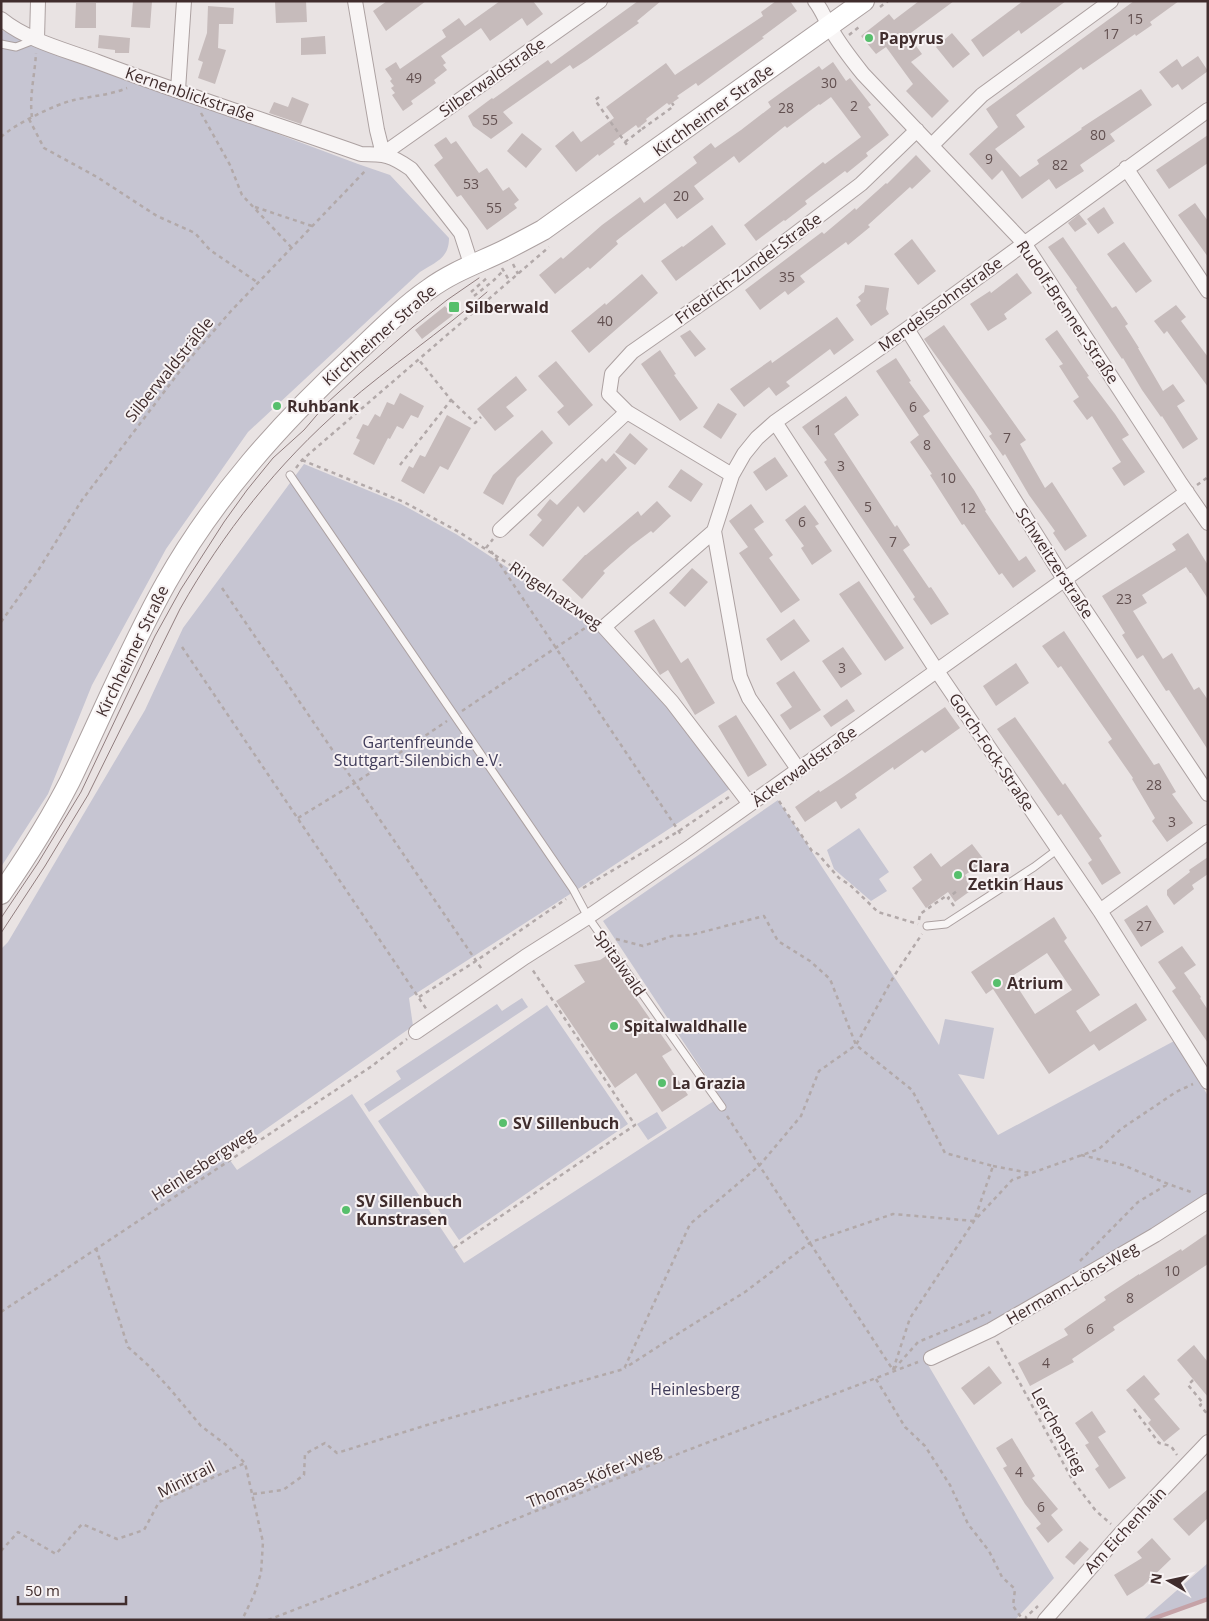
<svg xmlns="http://www.w3.org/2000/svg" width="1209" height="1621" font-family="'Open Sans',sans-serif">
	<rect width="100%" height="100%" fill="#e9e3e3"/>
	<path fill="#c6c5d2" d="M1 30 358 164 390 175 449 238C449 259 435 262 420 272L248 432 166 549 92 685 48 794 1 867Z
		M304 464 401 504 456 534 589 621 668 705 731 788 581 887 409 998 413 1026 227 1156 237 1170 352 1094 464 1263 720 1097 603 921 778 800 939 1045 945 1019 994 1028 984 1079 958 1074 998 1135 1176 1040 1208 1096V1193L1063 1284 988 1327 924 1358 1054 1578 1015 1620H1V949L8 942 145 710 183 628Z
		M859 828 889 872 879 879 887 891 871 901 834 869 827 850Z
		M522 998 528 1007 369 1112 364 1104 401 1079 396 1071 497 1004 502 1011Z
		M547 1005 628 1124 459 1240 378 1121Z
		M657 1112 667 1128 648 1140 637 1124Z
		M1208 1563V1598L1149 1620H1143Z"/>
	<g fill="none" stroke-linecap="round" stroke-linejoin="round">
		<path stroke="#c5a2a7" stroke-width="4.5" d="M1152 1619 1208 1599"/>
	</g>
	<path fill="#c6bbbb" fill-rule="evenodd" d="M133 1H152L150 28 131 27Z
		M275 1H306L307 22 276 23Z
		M387 1H426L386 31 373 11Z
		M500 1H533L543 14 527 26 522 18 490 41 481 28 441 56 446 63 443 65 447 70 434 80 436 83 411 101 413 104 403 111 392 95 395 93 391 88 394 86 390 81 392 79 385 69 396 62 400 69 446 37 442 30 459 18 465 26Z
		M638 1H661L637 21 639 23 587 60 573 69 570 65 503 112 513 123 491 139 473 126 468 116 492 98 493 99 548 60 551 64Z
		M776 1H790L797 11 762 37 764 38 698 86 696 83 677 96 679 98 669 105 667 103 646 119 647 121 638 128 636 125 613 142 615 144 599 156 598 154 576 172 555 146 573 131 581 142 614 118 606 107 666 63 675 75 763 16 761 12Z
		M919 1H954L908 35 922 54 911 62 949 101 932 118 906 91 913 84 886 47 876 54 861 36 889 14 894 20Z
		M1023 1H1066L1021 34 1019 30 983 57 971 40Z
		M1134 1H1179L1150 22 1152 25 1136 36 1135 34 1083 70 1081 67 1016 115 1025 127 995 149 1020 177 1039 164 1037 160 1082 129 1081 128 1141 89 1152 105 1110 134 1115 141 1080 165 1084 171 1056 189 1049 179 1022 199 1002 170 992 180 969 154 998 127 986 109Z
		M76 3H96V28H75Z
		M208 6 234 8 233 24H219L218 48 226 50 215 84 198 78 203 62 198 60 207 33Z
		M952 33 970 54 953 68 936 47Z
		M99 35 130 38 129 53H115V50L98 48Z
		M325 36 326 54 301 55V38Z
		M1198 56 1208 71 1182 90 1178 84 1172 88 1159 72 1177 59 1182 67Z
		M833 62 846 81 850 78 871 105 868 107 889 135 866 153 868 156 847 173 845 171 805 201 807 204 785 221 784 220 756 241 744 225 823 162 825 164 861 137 831 97 820 105 819 104 787 128 785 126 739 163 734 156 694 186 704 199 677 219 665 203 616 241 618 244 590 269 588 267 555 294 539 275 561 257 563 259 602 225 640 197 644 203 697 163 693 157 711 143 715 148 741 130 771 107 768 102 786 89 819 66 822 70Z
		M292 97 309 104 301 124 269 113 274 102 288 107Z
		M522 133 542 149 526 168 507 151Z
		M1208 135V163L1169 189 1156 170Z
		M446 137 451 144 456 141 479 173 487 168 503 191 509 187 519 200 514 204 517 208 487 230 461 195 457 197 434 165 443 158 434 145Z
		M916 155 931 171 912 189 910 187 868 225 870 227 848 245 846 242 800 276 805 282 788 295 785 291 760 310 745 290 822 232 824 234 855 208 856 210 886 183 887 184Z
		M1195 203 1208 221V257L1178 215Z
		M1104 207 1114 223 1098 234 1087 219Z
		M1079 214 1087 224 1075 232 1068 223Z
		M712 225 726 244 676 281 661 261 682 246 683 247Z
		M1063 237 1112 308 1116 306 1128 324 1125 326 1139 348H1138L1163 391 1173 384 1185 401 1177 406 1198 439 1183 449 1162 416 1161 417 1142 390 1123 358 1122 359 1112 344 1076 289 1077 288 1048 247Z
		M912 239 936 271 918 285 894 254Z
		M1124 242 1152 281 1136 293 1107 254Z
		M1017 273 1032 293 1004 314 1007 319 988 331 970 304 990 291 991 293Z
		M642 274 658 293 589 353 571 331 605 303 606 305Z
		M865 285 889 288 886 309 889 314 871 326 856 305 861 301 858 297 864 292Z
		M1176 305 1186 317 1181 321 1208 357V387L1167 331 1164 334 1154 321Z
		M445 306 453 315 422 339 415 330Z
		M837 317 854 340 834 355 830 349 786 382 790 386 776 396 769 387 744 407 730 389 771 360 772 363Z
		M944 325 1026 440 1020 444 1045 488 1052 482 1087 536 1065 551 1053 533 1055 531 1029 495 1005 454 1003 456 989 436 992 434 924 339Z
		M690 330 706 349 695 357 680 336Z
		M1057 330 1089 376 1087 377 1115 414 1129 435 1122 439 1145 472 1124 486 1112 468 1121 462 1092 416 1087 420 1073 401 1079 397 1059 366 1063 364 1045 339Z
		M660 350 676 374 674 375 698 408 680 421 641 364Z
		M896 358 911 381 909 382 930 411 923 416 974 490 986 510 985 511 1019 561 1026 556 1036 571 1013 588 1002 573 999 575 964 524 962 525 930 475 932 474 910 442 919 435 876 371Z
		M556 361 593 405 569 426 557 412 564 406 538 376Z
		M516 376 527 390 506 407 514 416 495 431 477 409Z
		M400 393 424 406 418 418 411 415 403 429 397 426 390 439 388 438 374 465 353 454 360 440 356 438 363 424 368 426 375 414 380 417 387 402 394 405Z
		M846 396 859 415 834 434 895 527 897 525 910 545 903 550 929 588 931 587 949 614 931 625 913 599 915 597 824 462 827 460 802 427Z
		M718 403 737 414 721 439 703 427Z
		M447 415 471 428 448 470 440 466 424 494 401 481 409 466 413 468 420 455 425 457Z
		M542 430 553 443 517 478 503 505 483 493 493 475Z
		M630 433 648 449 635 465 615 452Z
		M614 453 627 468 584 513 578 506 543 547 529 535 542 520 537 515 550 499 557 505 602 458 606 462Z
		M775 457 788 476 766 491 753 472Z
		M681 469 703 484 691 502 668 487Z
		M657 501 671 516 653 533 651 531 631 546 603 571 605 573 582 599 562 580 585 555H586L638 511 641 516Z
		M751 504 764 522 754 529 773 555 769 558 800 600 781 613 739 553 748 547 729 521Z
		M805 505 819 524 815 526 832 551 812 565 801 548 804 546 785 520Z
		M1188 533 1208 565V599L1191 573H1190L1186 567 1142 595 1147 603 1133 611 1163 659 1172 653 1194 690 1199 687 1208 700V750L1169 690 1166 691 1143 655 1137 659 1122 635 1125 633 1102 596 1176 550 1172 544Z
		M692 568 708 582 685 607 669 593Z
		M859 581 904 648 885 661 839 594Z
		M654 619 681 663 688 658 715 703 695 715 668 670 660 675 634 631Z
		M794 619 810 641 781 661 766 639Z
		M1064 631 1154 765 1159 763 1176 792 1172 794 1193 823 1167 842 1152 821 1155 818 1132 779 1133 778 1108 742 1112 739 1061 666 1058 668 1042 646Z
		M843 647 862 674 841 688 822 661Z
		M1016 663 1029 683 996 706 983 686Z
		M794 671 821 710 790 730 780 715 792 707 776 683Z
		M847 699 855 711 831 727 823 716Z
		M945 707 960 728 925 753 922 750 894 770 893 767 855 794 857 798 841 809 836 801 805 822 795 807 819 790 820 792 843 777Z
		M736 715 767 765 748 777 718 726Z
		M1015 717 1063 785 1065 783 1094 825 1102 836 1099 838 1121 873 1102 885 1088 863 1092 860 1061 814 1058 816 997 729Z
		M972 844 985 861 965 875 968 880 967 882 973 889 955 902 948 892 926 908 912 888 922 880 913 867 931 853 941 867Z
		M1208 857V874L1192 885 1194 889 1174 905 1167 895V890L1190 872 1189 870Z
		M1147 905 1164 932 1141 947 1124 920Z
		M1054 917 1067 938 1064 941 1100 995 1076 1011 1090 1032 1136 1003 1147 1020 1099 1051 1094 1044 1049 1074 993 989 986 994 971 972ZM1047 953 1072 990 1035 1014 1011 977Z
		M1182 946 1196 965 1184 973 1201 997 1200 998 1208 1010V1043L1172 991 1176 988 1158 962Z
		M606 956 672 1050 662 1056 688 1095 662 1112 636 1073 615 1088 556 1001 585 982 574 965 600 960Z
		M1208 1233V1264L1113 1327 1115 1330 1072 1359 1074 1362 1030 1386 1018 1363 1068 1335 1064 1329 1106 1300 1104 1297 1139 1274V1275L1181 1249 1182 1251Z
		M1194 1345 1208 1362V1397L1177 1360Z
		M989 1366 1002 1383 974 1405 961 1388Z
		M1144 1375 1160 1394 1154 1399 1180 1429 1164 1442 1148 1423 1151 1420 1126 1390Z
		M1092 1411 1106 1432 1098 1437 1126 1478 1109 1489 1095 1469 1099 1466 1085 1445 1089 1443 1075 1423Z
		M1012 1438 1035 1476 1032 1478 1058 1509 1051 1515 1063 1530 1048 1543 1036 1528 1041 1524 1025 1504 1003 1468 1007 1466 996 1448Z
		M1208 1489V1518L1189 1536 1173 1519Z
		M1152 1538 1171 1559 1143 1586 1127 1596 1114 1575 1142 1558 1137 1552Z
		M1080 1541 1089 1549 1074 1565 1065 1557Z"/>
	<g fill="none" stroke-linecap="round" stroke-linejoin="round">
		<g stroke="#aca1a1" stroke-width="9">
			<path id="service" d="M1 44 16 47 34 40
				M290 475 573 889 588 917 722 1107
				M927 926 946 924 1034 867 1058 849"/>
		</g>
		<g stroke="#aca1a1" stroke-width="16">
			<path id="minor" d="M355 1 377 130 383 154
				M815 1C822 10 825 19 831 29 840 45 851 59 863 74L1024 243 1181 484 1208 523
				M1 19C28 41 66 50 98 62 185 95 273 123 361 154 385 154 391 155 411 169L461 233 471 264
				M37 39 38 1
				M178 90 184 1
				M932 145 982 95 1111 1
				M383 154 600 1
				M1126 168 1208 291
				M907 329 1064 579 1208 794
				M775 422 937 671 1100 911 1208 1082
				M732 475 627 412 609 394 612 374 632 352 732 282 861 184 917 130
				M500 530 627 412
				M714 531 740 677 749 698 798 769
				M750 804 672 702 604 627 714 531 732 475 744 454 757 438 775 422 907 329 1208 110
				M1100 911 1208 832
				M416 1032 525 957 588 917 690 847 1187 492
				M931 1358 991 1330 1155 1235 1208 1201
				M1045 1620 1121 1533 1208 1442"/>
		</g>
		<g stroke="#aca1a1" stroke-width="22">
			<path id="secondary" d="M1 894C26 858 50 820 70 781 102 715 130 647 166 583 215 496 281 423 353 356 376 334 404 306 429 289 452 272 478 263 503 251 517 244 530 237 543 230L864 1"/>
		</g>
		<path stroke="#b2a9a9" stroke-width="2.5" stroke-dasharray="4 4" stroke-linecap="butt" d="M880 7 888 1
			M849 35 859 27
			M599 97 595 100 627 145
			M201 113 230 165 242 195 291 247
			M32 117C29 97 35 74 36 53
			M29 119 44 148 97 177 157 216 195 233 210 250 257 282
			M642 129 674 106 672 103
			M1 137C15 124 56 104 74 100 92 96 110 95 127 88
			M625 142 642 129 640 127
			M255 207 312 226
			M513 264 518 274
			M502 268 510 282
			M471 292 488 277
			M474 296 493 281 503 271
			M451 400 475 423 481 417
			M302 460 404 502 459 532 594 619
			M400 465 451 400 419 360
			M296 468 302 460 549 247
			M1197 485 1208 477
			M486 548 493 539
			M491 551 682 836
			M222 588 483 971
			M1 622 39 569 82 500 186 363 231 311 367 169
			M182 647 427 1010
			M462 711 591 624
			M779 801 812 851 818 854 839 878 850 885 878 912 918 924
			M298 818 355 783 447 721
			M583 888 679 831 729 797
			M954 906 948 898 957 891 956 890
			M919 920 920 914 946 896 948 898
			M616 939 643 946 672 936 691 935 764 916 778 941 810 961 830 979 856 1045 912 1090 945 1153 993 1166 974 1221 893 1214 811 1242 745 1292 687 1328 625 1368
			M419 997 476 961 566 899
			M727 1116 893 1370
			M1081 1155 1123 1165 1168 1184 1194 1193
			M993 1166 1030 1173
			M96 1248 128 1347 149 1366 171 1390 201 1426 225 1444 245 1463 263 1542 261 1573 254 1595 242 1620
			M454 1248 635 1125 532 969
			M1080 1261 1138 1202 1168 1184
			M1 1312 372 1066 407 1039
			M997 1341 1073 1481 1096 1511 1111 1524
			M894 1369 918 1342 991 1312
			M893 1370 910 1318 974 1221 1012 1180 1099 1149 1121 1129 1176 1092 1193 1084
			M876 1379 905 1427 925 1446 950 1485 968 1524 989 1551 1002 1577 1015 1589 1013 1606 1023 1620
			M1193 1380 1188 1385 1203 1403 1200 1405 1208 1415
			M1134 1409 1159 1443 1171 1446 1177 1455
			M253 1494 283 1490 304 1475 305 1454 325 1443 337 1453 443 1420 624 1369 690 1224 759 1166 801 1116 819 1071 856 1045 894 976 922 934
			M1 1551 18 1532 56 1554 82 1524 117 1539 144 1530 159 1502 245 1463
			M268 1620 366 1582 476 1535 688 1450 918 1362
			M1026 1620V1617L1038 1606"/>
		<use href="#service" stroke="#f8f5f5" stroke-width="7"/>
		<use href="#minor" stroke="#f8f5f5" stroke-width="14"/>
		<use href="#secondary" stroke="#fff" stroke-width="20"/>
		<path stroke="#917e7f" stroke-width="1" d="M1 918 38 863 81 792 155 636 181 589 224 522 247 490 273 458 304 430 328 402 360 373 413 327 447 300 479 278
			M1 933 45 866 88 795 180 609C223 533 278 463 344 406 390 366 441 332 487 292"/>
	</g>
	<g fill="#57bf6c" stroke="#f7f2f3" stroke-width="2">
		<circle cx="869" cy="38" r="5"/>
		<rect x="448" y="301" width="12" height="12" rx="2.5"/>
		<circle cx="277" cy="406" r="5"/>
		<circle cx="958" cy="875" r="5"/>
		<circle cx="997" cy="983" r="5"/>
		<circle cx="614" cy="1026" r="5"/>
		<circle cx="662" cy="1083" r="5"/>
		<circle cx="503" cy="1123" r="5"/>
		<circle cx="346" cy="1210" r="5"/>
	</g>
	<g text-anchor="middle" stroke-width="4" stroke-linejoin="round" paint-order="stroke">
		<g font-size="14" fill="#625050">
			<text x="1135" y="24">15</text>
			<text x="1111" y="39">17</text>
			<text x="414" y="83">49</text>
			<text x="829" y="88">30</text>
			<text x="854" y="111">2</text>
			<text x="786" y="113">28</text>
			<text x="490" y="125">55</text>
			<text x="1098" y="140">80</text>
			<text x="989" y="164">9</text>
			<text x="1060" y="170">82</text>
			<text x="471" y="189">53</text>
			<text x="681" y="201">20</text>
			<text x="494" y="213">55</text>
			<text x="787" y="282">35</text>
			<text x="605" y="326">40</text>
			<text x="913" y="412">6</text>
			<text x="818" y="435">1</text>
			<text x="1007" y="443">7</text>
			<text x="927" y="450">8</text>
			<text x="841" y="471">3</text>
			<text x="948" y="483">10</text>
			<text x="868" y="512">5</text>
			<text x="968" y="513">12</text>
			<text x="802" y="527">6</text>
			<text x="893" y="547">7</text>
			<text x="1124" y="604">23</text>
			<text x="842" y="673">3</text>
			<text x="1154" y="790">28</text>
			<text x="1172" y="827">3</text>
			<text x="1144" y="931">27</text>
			<text x="1172" y="1276">10</text>
			<text x="1130" y="1303">8</text>
			<text x="1090" y="1334">6</text>
			<text x="1046" y="1368">4</text>
			<text x="1019" y="1477">4</text>
			<text x="1041" y="1512">6</text>
		</g>
		<g font-size="16" font-weight="bold" fill="#402d2d" stroke="#f7f2f3" text-anchor="start">
			<text x="879" y="44">Papyrus</text>
			<text x="465" y="313">Silberwald</text>
			<text x="287" y="412">Ruhbank</text>
			<text x="968" y="872">Clara<tspan x="968" dy="18">Zetkin Haus</tspan></text>
			<text x="1007" y="989">Atrium</text>
			<text x="624" y="1032">Spitalwaldhalle</text>
			<text x="672" y="1089">La Grazia</text>
			<text x="513" y="1129">SV Sillenbuch</text>
			<text x="356" y="1207">SV Sillenbuch<tspan x="356" dy="18">Kunstrasen</tspan></text>
		</g>
		<g font-size="16" fill="#402d2d" stroke="#f7f2f3">
			<text transform="translate(492 77) rotate(-35)" y="6">Silberwaldstraße</text>
			<text transform="translate(190 94) rotate(19)" y="6">Kernenblickstraße</text>
			<text transform="translate(713 110) rotate(-36)" y="6">Kirchheimer Straße</text>
			<text transform="translate(748 268) rotate(-36)" y="6">Friedrich-Zundel-Straße</text>
			<text transform="translate(940 304) rotate(-36)" y="6">Mendelssohnstraße</text>
			<text transform="translate(1068 312) rotate(56)" y="6">Rudolf-Brenner-Straße</text>
			<text transform="translate(379 335) rotate(-41)" y="6">Kirchheimer Straße</text>
			<text transform="translate(169 369) rotate(-51)" y="6">Silberwaldsträßle</text>
			<text transform="translate(1055 563) rotate(57)" y="6">Schweitzerstraße</text>
			<text transform="translate(556 595) rotate(34)" y="6">Ringelnatzweg</text>
			<text transform="translate(132 651) rotate(-64)" y="6">Kirchheimer Straße</text>
			<text transform="translate(992 752) rotate(56)" y="6">Gorch-Fock-Straße</text>
			<text transform="translate(804 766) rotate(-36)" y="6">Äckerwaldstraße</text>
			<text transform="translate(620 963) rotate(55)" y="6">Spitalwald</text>
			<text transform="translate(203 1164) rotate(-33)" y="6">Heinlesbergweg</text>
			<text transform="translate(1072 1283) rotate(-30)" y="6">Hermann-Löns-Weg</text>
			<text transform="translate(1059 1431) rotate(61)" y="6">Lerchenstieg</text>
			<text transform="translate(594 1476) rotate(-22)" y="6">Thomas-Köfer-Weg</text>
			<text transform="translate(186 1479) rotate(-27)" y="6">Minitrail</text>
			<text transform="translate(1125 1530) rotate(-47)" y="6">Am Eichenhain</text>
		</g>
		<g font-size="16" fill="#403c5a" stroke="#f7f2f3">
			<text x="418" y="748">Gartenfreunde<tspan x="418" dy="18">Stuttgart-Silenbich e.V.</tspan></text>
			<text x="695" y="1395">Heinlesberg</text>
		</g>
	</g>
	<rect width="1209" height="1621" fill="none" stroke="#402d2d" stroke-width="5"/>
	<g transform="translate(1169 1581) rotate(279)" stroke="#f7f2f3" stroke-width="4" paint-order="stroke">
	<path d="M0-4L9 19L0 12L-9 19Z" fill="#402d2d"/>
	<text y="-8" font-size="14" font-weight="bold" text-anchor="middle" fill="#402d2d">N</text>
	</g>
	<path d="M18 1596v8h108v-8" fill="none" stroke="#402d2d" stroke-width="2.5"/>
	<text x="25" y="1596" font-size="15" fill="#402d2d" stroke="#f7f2f3" stroke-width="4" paint-order="stroke">50 m</text>
</svg>
